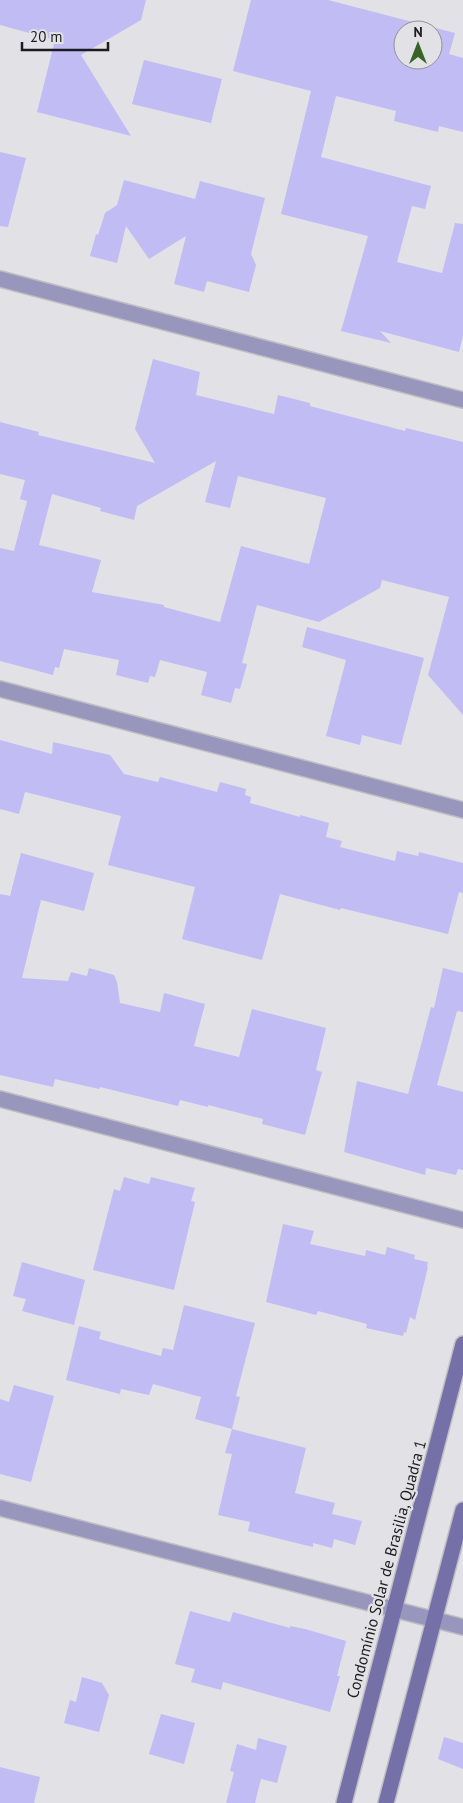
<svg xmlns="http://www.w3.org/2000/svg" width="463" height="1803" font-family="'PT Sans',sans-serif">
	<rect width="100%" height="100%" fill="#e2e1e6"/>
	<path fill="#c1bcf3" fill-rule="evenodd" d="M0 0H146L141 20 81 55 131 136 37 112 55 40 0 25Z
		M251 0H328L455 33 449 54 463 58V132L439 126 438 132 394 121 396 111 336 96 321 157 431 186 425 209 412 206 397 262 442 273 455 223 463 224V335L459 352 380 331 391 343 341 331 368 236 281 214 311 91 233 71ZM403 30H433V60H403Z
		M144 60 222 79 211 123 132 104Z
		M0 152 26 158 8 227 0 226Z
		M124 180 195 199 200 181 265 198 251 254 256 265 249 292 207 281 204 292 174 284 186 236 149 259 126 226 117 263 90 256 96 234 98 235 105 213 117 205Z
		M153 359 200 372 196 395 274 414 278 395 310 403V406L405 431 406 428 463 442V715L428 675 449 597 382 580 380 588 319 622 257 605 242 663 247 664 240 689 235 688 231 703 201 695 207 672 160 660 155 677 150 676 148 683 116 675 119 660 64 649 59 668 55 667 53 675 0 661V548L14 551 27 501 20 499 25 480 0 474V422L39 432 38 435 155 463 135 429ZM216 461 205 502 230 508 238 476 326 498 309 564 241 546 220 622 164 607V605L92 592 101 560 39 545 52 494 101 508 100 511 134 520 137 506Z
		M307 627 424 658 401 745 362 735 360 745 326 736 346 660 302 647Z
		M0 740 52 754 53 742 110 755 124 774 158 782 160 777 217 792 220 782 246 789 245 795 251 797 250 803 300 817V815L329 823 326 837 342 841 340 847 395 861 397 851 418 856 419 852 463 863V893L459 892 448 934 341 908 340 910 280 894 262 960 182 939 195 887 108 865 121 816 25 792 19 814 0 809Z
		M21 853 94 873 84 911 41 900 22 978 68 981 71 972 87 976 89 968 114 975 117 982 120 1003 160 1012 164 993 205 1004 194 1046 239 1057 252 1009 326 1028 316 1070 322 1072 305 1135 262 1124 263 1119 208 1105V1107L180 1100 178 1106 100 1087 99 1089 55 1079 53 1087 0 1075V894L10 896Z
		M443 968 463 973V1012L457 1011 437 1085 463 1092V1170L458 1169 456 1175 426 1168 425 1175 344 1152 357 1081 408 1094 431 1007 434 1008Z
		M124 1177 149 1184 151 1177 195 1188 191 1201 195 1202 174 1290 93 1270 114 1189 120 1191Z
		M283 1224 314 1231 310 1244 365 1256 366 1250 385 1255 387 1247 415 1255 414 1259 428 1262 427 1267H428L415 1320 410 1317 406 1333 404 1332 403 1336 366 1328 367 1324 318 1311 316 1315 266 1302Z
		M22 1262 85 1280 74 1325 22 1311 26 1299 13 1296Z
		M184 1305 255 1323 236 1396 240 1397 232 1429 195 1419 201 1397 153 1384 149 1395 121 1389 120 1394 66 1380 79 1326 101 1332 99 1339 161 1356 163 1348 173 1350Z
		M14 1385 54 1396 31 1482 0 1474V1399L9 1402Z
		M232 1429 306 1448 295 1493 335 1503 332 1514 362 1521 355 1545 334 1539 332 1548 313 1543V1547L292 1542 248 1531 250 1522 218 1515 232 1454 225 1453Z
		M190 1611 230 1622 233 1612 290 1628V1626L305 1629 346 1641 337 1676H340L330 1712 223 1682 221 1690 191 1682 195 1669 175 1664Z
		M82 1677 102 1683 109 1695 99 1732 64 1723 70 1700 76 1702Z
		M161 1714 195 1723 184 1764 149 1754Z
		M444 1737 463 1743V1769L438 1759Z
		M258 1738 287 1746 277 1783 261 1779 255 1803H226L234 1772 230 1771 237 1744 256 1750Z
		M0 1767 40 1777 34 1803H0Z"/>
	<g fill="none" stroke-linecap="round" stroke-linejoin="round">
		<g stroke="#bebec2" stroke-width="18">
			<path id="street" d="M0 279 463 400
				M0 689 463 810
				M0 1099 463 1220
				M0 1508 463 1627"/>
		</g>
		<g stroke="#bebec2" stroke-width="18">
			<path id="secondary" d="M344 1803 463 1344
				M386 1803 463 1510"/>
		</g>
		<use href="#street" stroke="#9996bd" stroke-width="15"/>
		<use href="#secondary" stroke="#7670a9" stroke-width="15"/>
	</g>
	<g text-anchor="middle" stroke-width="4.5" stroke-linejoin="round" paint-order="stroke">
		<g font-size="16" fill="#1c1c1e" stroke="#e2e1e6">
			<text transform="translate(386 1569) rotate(-75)" y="6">Condomínio Solar de Brasilia, Quadra 1</text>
		</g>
	</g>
	<g transform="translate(418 45)"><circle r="24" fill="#e2e1e6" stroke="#939296"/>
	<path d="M0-4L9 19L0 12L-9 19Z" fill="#366525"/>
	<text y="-8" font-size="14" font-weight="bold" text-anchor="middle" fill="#1c1c1e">N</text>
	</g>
	<path d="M22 42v8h86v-8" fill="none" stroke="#1c1c1e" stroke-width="2.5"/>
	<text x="30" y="42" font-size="15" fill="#1c1c1e" stroke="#e2e1e6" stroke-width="4" paint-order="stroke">20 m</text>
</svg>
